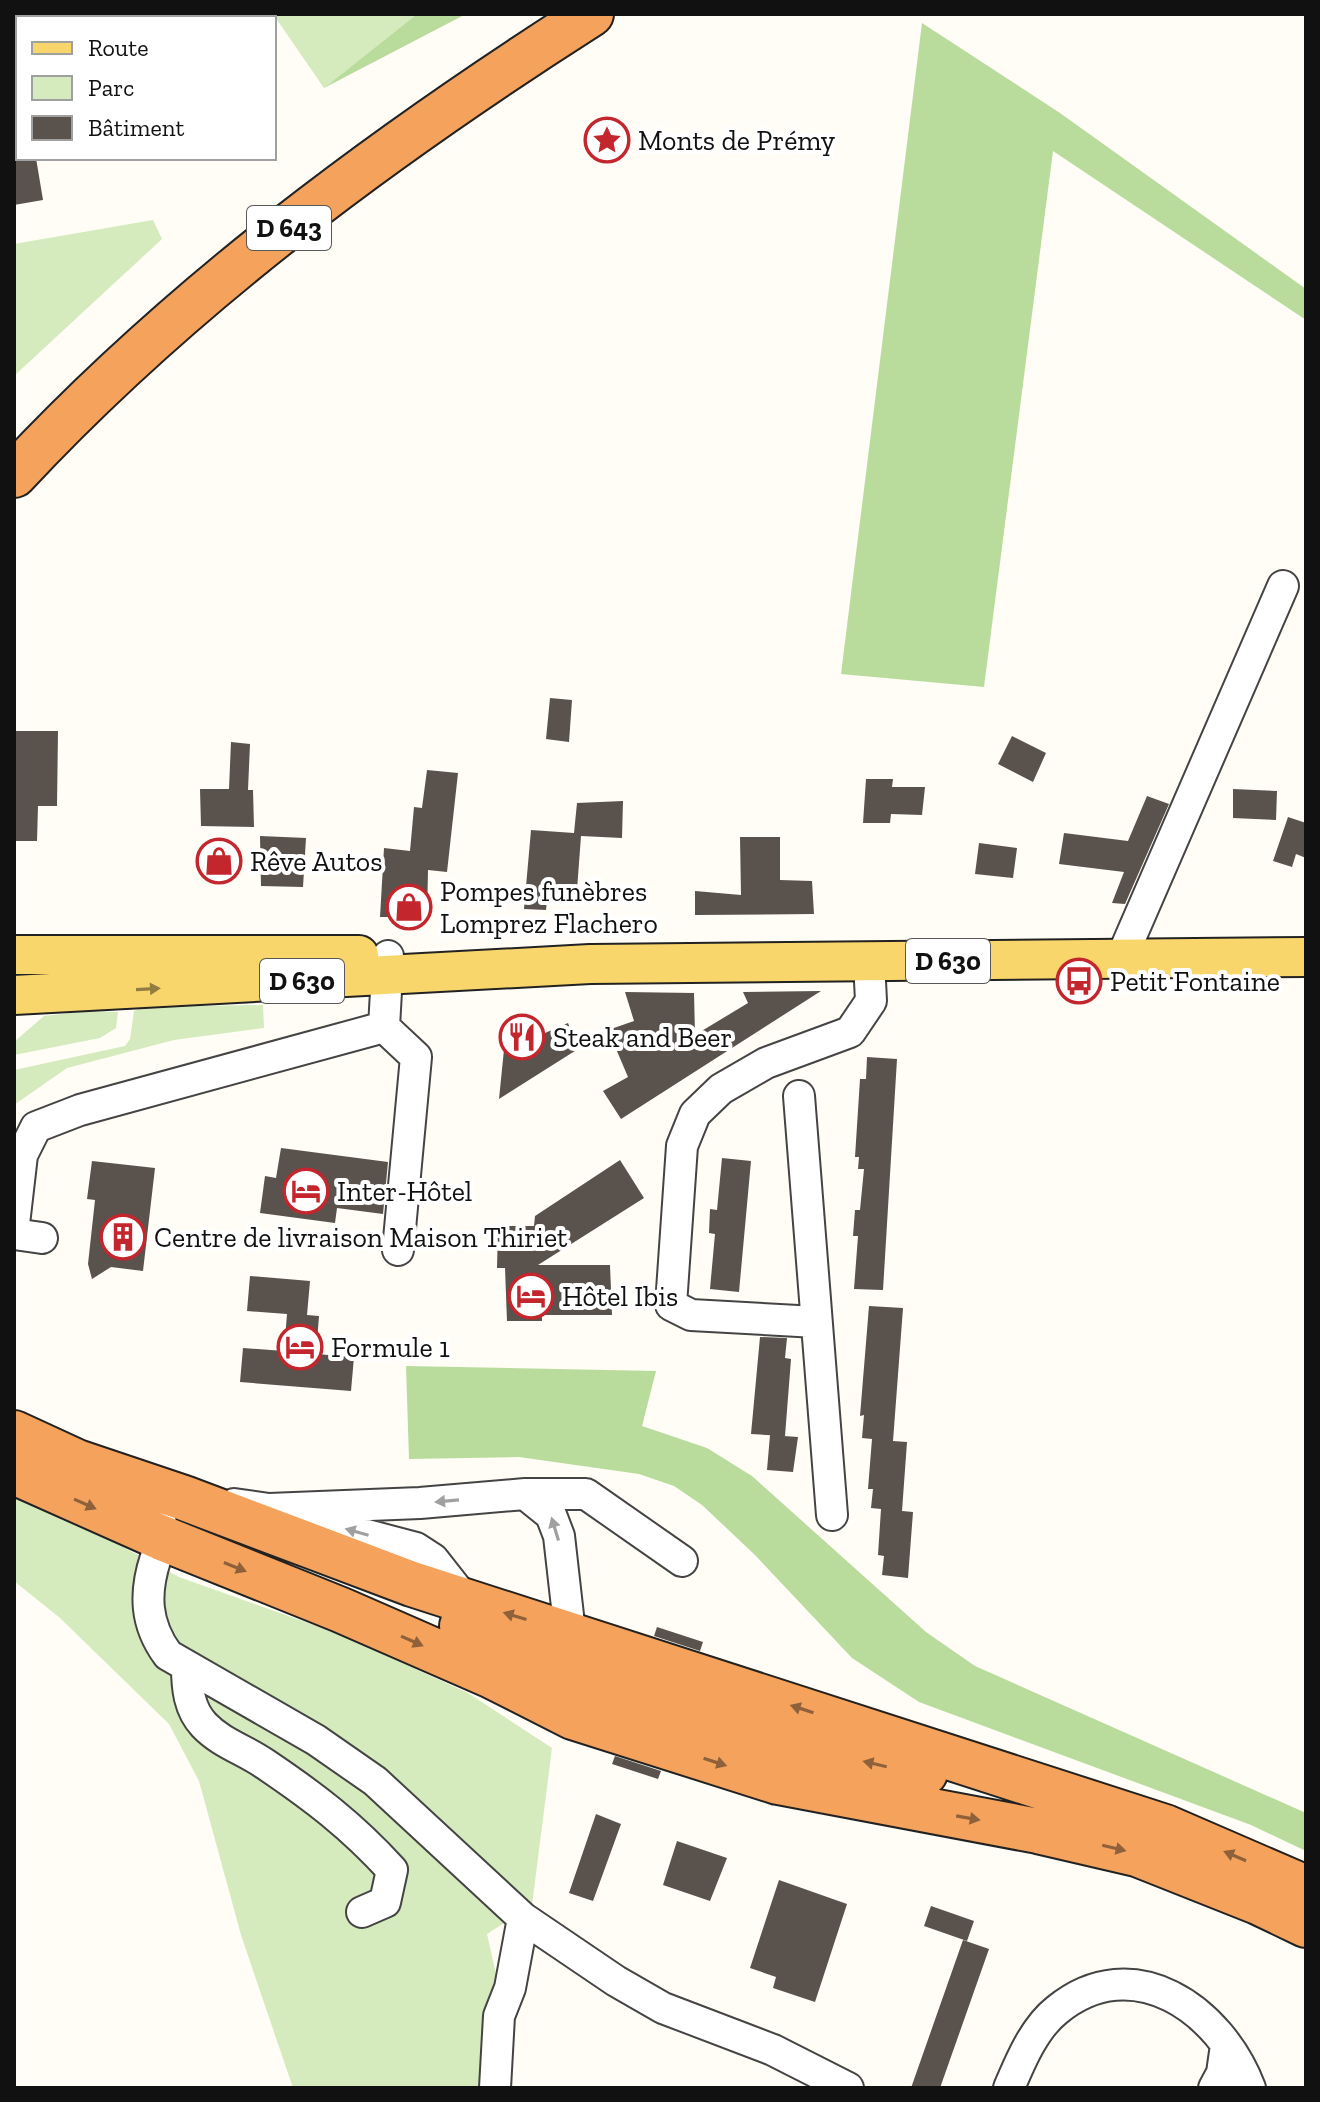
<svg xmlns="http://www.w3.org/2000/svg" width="1320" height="2102" font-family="'Zilla Slab',serif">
	<rect width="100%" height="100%" fill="#fffdf5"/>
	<path fill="#d5ebbd" d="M273 14H417L324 88Z
		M153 220 162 239 14 376V244Z
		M263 1005 264 1028 174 1040 67 1068 14 1105V1070L125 1046 130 1039 134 1011 143 1007Z
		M87 1011 118 1012 116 1028 100 1038 14 1055V1042L44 1016Z
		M14 1489 179 1577 339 1634 468 1693 552 1748 532 1905 487 1934 500 1992 488 2088H293L241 1935 199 1781 169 1724 60 1618 14 1581Z"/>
	<path fill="#b9dc9c" d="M417 14H466L324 88Z
		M922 23 1060 113 1306 289V320L1053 151 984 687 841 674Z
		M406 1366 656 1371 642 1426 707 1448 752 1476 926 1632 975 1666 1306 1813V1851L1251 1825 919 1702 852 1658 755 1555 702 1505 674 1486 639 1474 519 1457 409 1459Z"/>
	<path fill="#5a524d" d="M14 158H36L43 200 14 205Z
		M550 698 572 700 569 742 546 739Z
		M14 731H58L57 806H38L37 841H14Z
		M1012 736 1046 753 1033 782 998 764Z
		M231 742 250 744 248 790H253L254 827 201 826 200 789H229Z
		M427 770 458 773 447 872 428 870 427 917H380L384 848 410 851 414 807 422 808Z
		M866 779H893L892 787H925L922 815 891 814 890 823H863Z
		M1233 789 1277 791 1276 820 1233 818Z
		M1147 796 1169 804 1125 904 1112 903 1124 872 1059 864 1064 833 1128 841Z
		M623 801 622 838 581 836 577 890H548L546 910 524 909 531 830 574 833 577 803Z
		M1288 817 1306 823V858L1296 854 1292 867 1273 861Z
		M260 836 306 838 303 887 261 886Z
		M740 837H780V880L812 881 814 914 695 915V891L741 895Z
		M979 843 1017 848 1013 878 975 874Z
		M821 991 621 1119 603 1091 628 1077 608 1030 634 1021 625 992 694 993 695 1035 748 1003 743 992Z
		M507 1020 540 1022 538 1036 568 1023 578 1049 499 1099Z
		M867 1057 897 1059 883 1290 854 1289 858 1236H853L855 1210H860L864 1169H858L859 1157H855L860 1079H866Z
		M281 1148 388 1162 383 1214 337 1208 335 1223 260 1213 265 1176 276 1178Z
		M722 1158 751 1161 739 1292 710 1289 715 1234 709 1233 710 1209 717 1210Z
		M620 1160 644 1198 538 1265H610L612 1315H542V1321H507L505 1268H497L498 1226H534L535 1216Z
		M92 1161 155 1168 143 1271 111 1267 92 1279 88 1264 95 1200 87 1199Z
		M250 1276 310 1281 307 1315 319 1316 316 1354 354 1357 351 1391 240 1382 243 1348 284 1351 287 1314 247 1311Z
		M869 1306 903 1308 893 1441 907 1442 902 1511 913 1512 908 1578 882 1575 884 1556 878 1555 881 1509 871 1508 873 1489H868L872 1439 862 1438 864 1415 860 1416Z
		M760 1337 787 1338 785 1358 791 1359 785 1436 751 1434Z
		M770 1435 798 1437 793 1472 767 1470Z
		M657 1627 703 1642 700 1651 654 1636Z
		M615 1756 661 1771 658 1779 612 1764Z
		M596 1814 621 1824 593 1901 569 1893Z
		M677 1841 727 1858 710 1901 663 1885Z
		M779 1880 847 1904 815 2002 773 1988 776 1977 750 1968Z
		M931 1906 974 1921 967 1941 924 1926Z
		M963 1940 989 1949 940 2088H911Z"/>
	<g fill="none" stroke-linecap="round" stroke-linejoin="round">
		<g stroke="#444" stroke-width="34">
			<path id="minor" d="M1121 959 1283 586
				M384 1027 416 1057 398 1250
				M799 1096 832 1515
				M14 1224 22 1155 36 1127 80 1110 384 1027 388 956
				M14 1234 42 1238
				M816 1322 691 1315 671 1305 682 1146 695 1114 721 1089 766 1063 850 1032 871 1001 869 961
				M525 1494 551 1515 559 1536 570 1633
				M234 1504 269 1509 420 1503 525 1494H586L682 1561
				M295 1516 416 1548 433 1559 466 1601
				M160 1519C164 1533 160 1543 156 1557 144 1593 145 1624 168 1655L316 1740 375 1781 523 1918 616 1981 663 2008 773 2050 848 2088
				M187 1667C187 1688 189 1709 204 1725 221 1743 245 1750 265 1764 314 1797 352 1826 392 1870L385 1902 362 1912
				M495 2088 499 2016 510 1988 523 1918
				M1009 2088C1020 2062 1034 2028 1057 2010 1133 1948 1220 2009 1250 2088
				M1214 2088 1222 2073 1226 2045"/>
		</g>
		<g stroke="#222" stroke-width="42">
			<path id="major" d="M14 955H359
				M14 995 590 964 1306 957"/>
		</g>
		<g stroke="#222" stroke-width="48">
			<path id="highway" d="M14 475C182 295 384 146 591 14
				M14 1433 77 1462 184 1498 412 1584 1165 1827 1306 1888
				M14 1472 162 1538 341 1610 492 1676 573 1717 778 1782 1038 1831 1137 1854 1258 1902 1306 1925
				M462 1626C609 1687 769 1746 925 1773"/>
		</g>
		<use href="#minor" stroke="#fff" stroke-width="30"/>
		<use href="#major" stroke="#f9d66b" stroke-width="38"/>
		<use href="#highway" stroke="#f5a25d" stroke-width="44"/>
	</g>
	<defs><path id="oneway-solid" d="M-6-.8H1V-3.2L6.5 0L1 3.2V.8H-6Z" transform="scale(2)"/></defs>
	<use fill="#917d42" href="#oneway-solid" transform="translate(148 989) rotate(-3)"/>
	<g fill="#a0a0a0">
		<use href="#oneway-solid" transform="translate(447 1501) rotate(175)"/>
		<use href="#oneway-solid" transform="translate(555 1529) rotate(-107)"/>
		<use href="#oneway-solid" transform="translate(357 1532) rotate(-164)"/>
	</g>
	<g fill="#8e613b">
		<use href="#oneway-solid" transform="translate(85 1504) rotate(24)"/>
		<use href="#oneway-solid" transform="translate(235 1567) rotate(22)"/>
		<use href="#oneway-solid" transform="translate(515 1616) rotate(-163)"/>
		<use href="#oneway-solid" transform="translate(412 1641) rotate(24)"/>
		<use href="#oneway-solid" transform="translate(802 1709) rotate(-162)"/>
		<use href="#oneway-solid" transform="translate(715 1762) rotate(18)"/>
		<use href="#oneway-solid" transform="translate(875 1764) rotate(-167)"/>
		<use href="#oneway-solid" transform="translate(968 1818) rotate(10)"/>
		<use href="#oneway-solid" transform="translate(1114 1848) rotate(13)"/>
		<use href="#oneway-solid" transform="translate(1235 1856) rotate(-157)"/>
	</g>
	<defs>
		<g id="sight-ring" transform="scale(2.3)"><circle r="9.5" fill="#fff" stroke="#c4262e" stroke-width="1.5"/><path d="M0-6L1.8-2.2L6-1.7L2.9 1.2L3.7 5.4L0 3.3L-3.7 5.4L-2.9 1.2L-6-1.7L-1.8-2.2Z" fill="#c4262e"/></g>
		<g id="shop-ring" transform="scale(2.3)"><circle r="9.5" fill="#fff" stroke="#c4262e" stroke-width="1.5"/><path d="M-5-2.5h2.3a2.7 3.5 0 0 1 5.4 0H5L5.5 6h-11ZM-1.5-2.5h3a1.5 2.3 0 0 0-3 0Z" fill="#c4262e"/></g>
		<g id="bus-ring" transform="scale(2.3)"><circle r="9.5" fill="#fff" stroke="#c4262e" stroke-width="1.5"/><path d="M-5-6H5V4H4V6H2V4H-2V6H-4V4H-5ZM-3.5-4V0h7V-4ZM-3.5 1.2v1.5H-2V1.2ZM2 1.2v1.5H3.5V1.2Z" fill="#c4262e"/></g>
		<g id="restaurant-ring" transform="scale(2.3)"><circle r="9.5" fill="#fff" stroke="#c4262e" stroke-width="1.5"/><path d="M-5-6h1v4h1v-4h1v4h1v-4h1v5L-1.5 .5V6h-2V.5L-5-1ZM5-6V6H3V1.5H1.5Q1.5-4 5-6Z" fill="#c4262e"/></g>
		<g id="hotel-ring" transform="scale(2.3)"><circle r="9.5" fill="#fff" stroke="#c4262e" stroke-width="1.5"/><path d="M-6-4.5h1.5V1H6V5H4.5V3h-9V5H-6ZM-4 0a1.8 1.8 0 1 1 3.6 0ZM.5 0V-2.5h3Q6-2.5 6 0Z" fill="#c4262e"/></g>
		<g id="building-ring" transform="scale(2.3)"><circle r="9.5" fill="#fff" stroke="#c4262e" stroke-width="1.5"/><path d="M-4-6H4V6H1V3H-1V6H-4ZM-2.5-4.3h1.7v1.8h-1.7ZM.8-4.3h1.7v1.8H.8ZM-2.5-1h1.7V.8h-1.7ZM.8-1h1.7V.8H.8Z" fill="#c4262e"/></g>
	</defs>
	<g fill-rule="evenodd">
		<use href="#sight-ring" x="607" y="140"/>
		<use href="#shop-ring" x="219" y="861"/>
		<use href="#shop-ring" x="409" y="907"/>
		<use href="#bus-ring" x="1079" y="981"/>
		<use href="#restaurant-ring" x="522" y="1037"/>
		<use href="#hotel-ring" x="306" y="1191"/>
		<use href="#building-ring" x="123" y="1237"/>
		<use href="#hotel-ring" x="531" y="1296"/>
		<use href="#hotel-ring" x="300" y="1347"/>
	</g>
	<g text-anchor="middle" stroke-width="8" stroke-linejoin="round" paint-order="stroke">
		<g fill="#fff" stroke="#585858" stroke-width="2">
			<rect x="247" y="206" width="84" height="44" rx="6"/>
			<rect x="906" y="939" width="84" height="44" rx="6"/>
			<rect x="260" y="959" width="84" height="44" rx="6"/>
		</g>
		<g font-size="26" font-weight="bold" fill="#111">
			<text x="289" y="237">D 643</text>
			<text x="948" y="970">D 630</text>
			<text x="302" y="990">D 630</text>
		</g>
		<g font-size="28" fill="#111" stroke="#fff" text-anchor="start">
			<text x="638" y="150">Monts de Prémy</text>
			<text x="250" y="871">Rêve Autos</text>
			<text x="440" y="901">Pompes funèbres<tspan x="440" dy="32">Lomprez Flachero</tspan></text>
			<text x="1110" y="991">Petit Fontaine</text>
			<text x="553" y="1047">Steak and Beer</text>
			<text x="337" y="1201">Inter-Hôtel</text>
			<text x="154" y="1247">Centre de livraison Maison Thiriet</text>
			<text x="562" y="1306">Hôtel Ibis</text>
			<text x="331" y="1357">Formule 1</text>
		</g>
	</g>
	<rect width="1320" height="2102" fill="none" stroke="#111111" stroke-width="32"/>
	<rect x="16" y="16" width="260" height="144" fill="#ffffff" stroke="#a0a0a0" stroke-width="2"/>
	<rect x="32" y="42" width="40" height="12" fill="#f9d66b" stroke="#a0a0a0" stroke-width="2"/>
	<text x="88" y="56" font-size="24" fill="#111111">Route</text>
	<rect x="32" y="76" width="40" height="24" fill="#d5ebbd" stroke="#a0a0a0" stroke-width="2"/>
	<text x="88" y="96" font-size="24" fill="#111111">Parc</text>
	<rect x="32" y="116" width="40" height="24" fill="#5a524d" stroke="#a0a0a0" stroke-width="2"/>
	<text x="88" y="136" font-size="24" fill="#111111">Bâtiment</text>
</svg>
